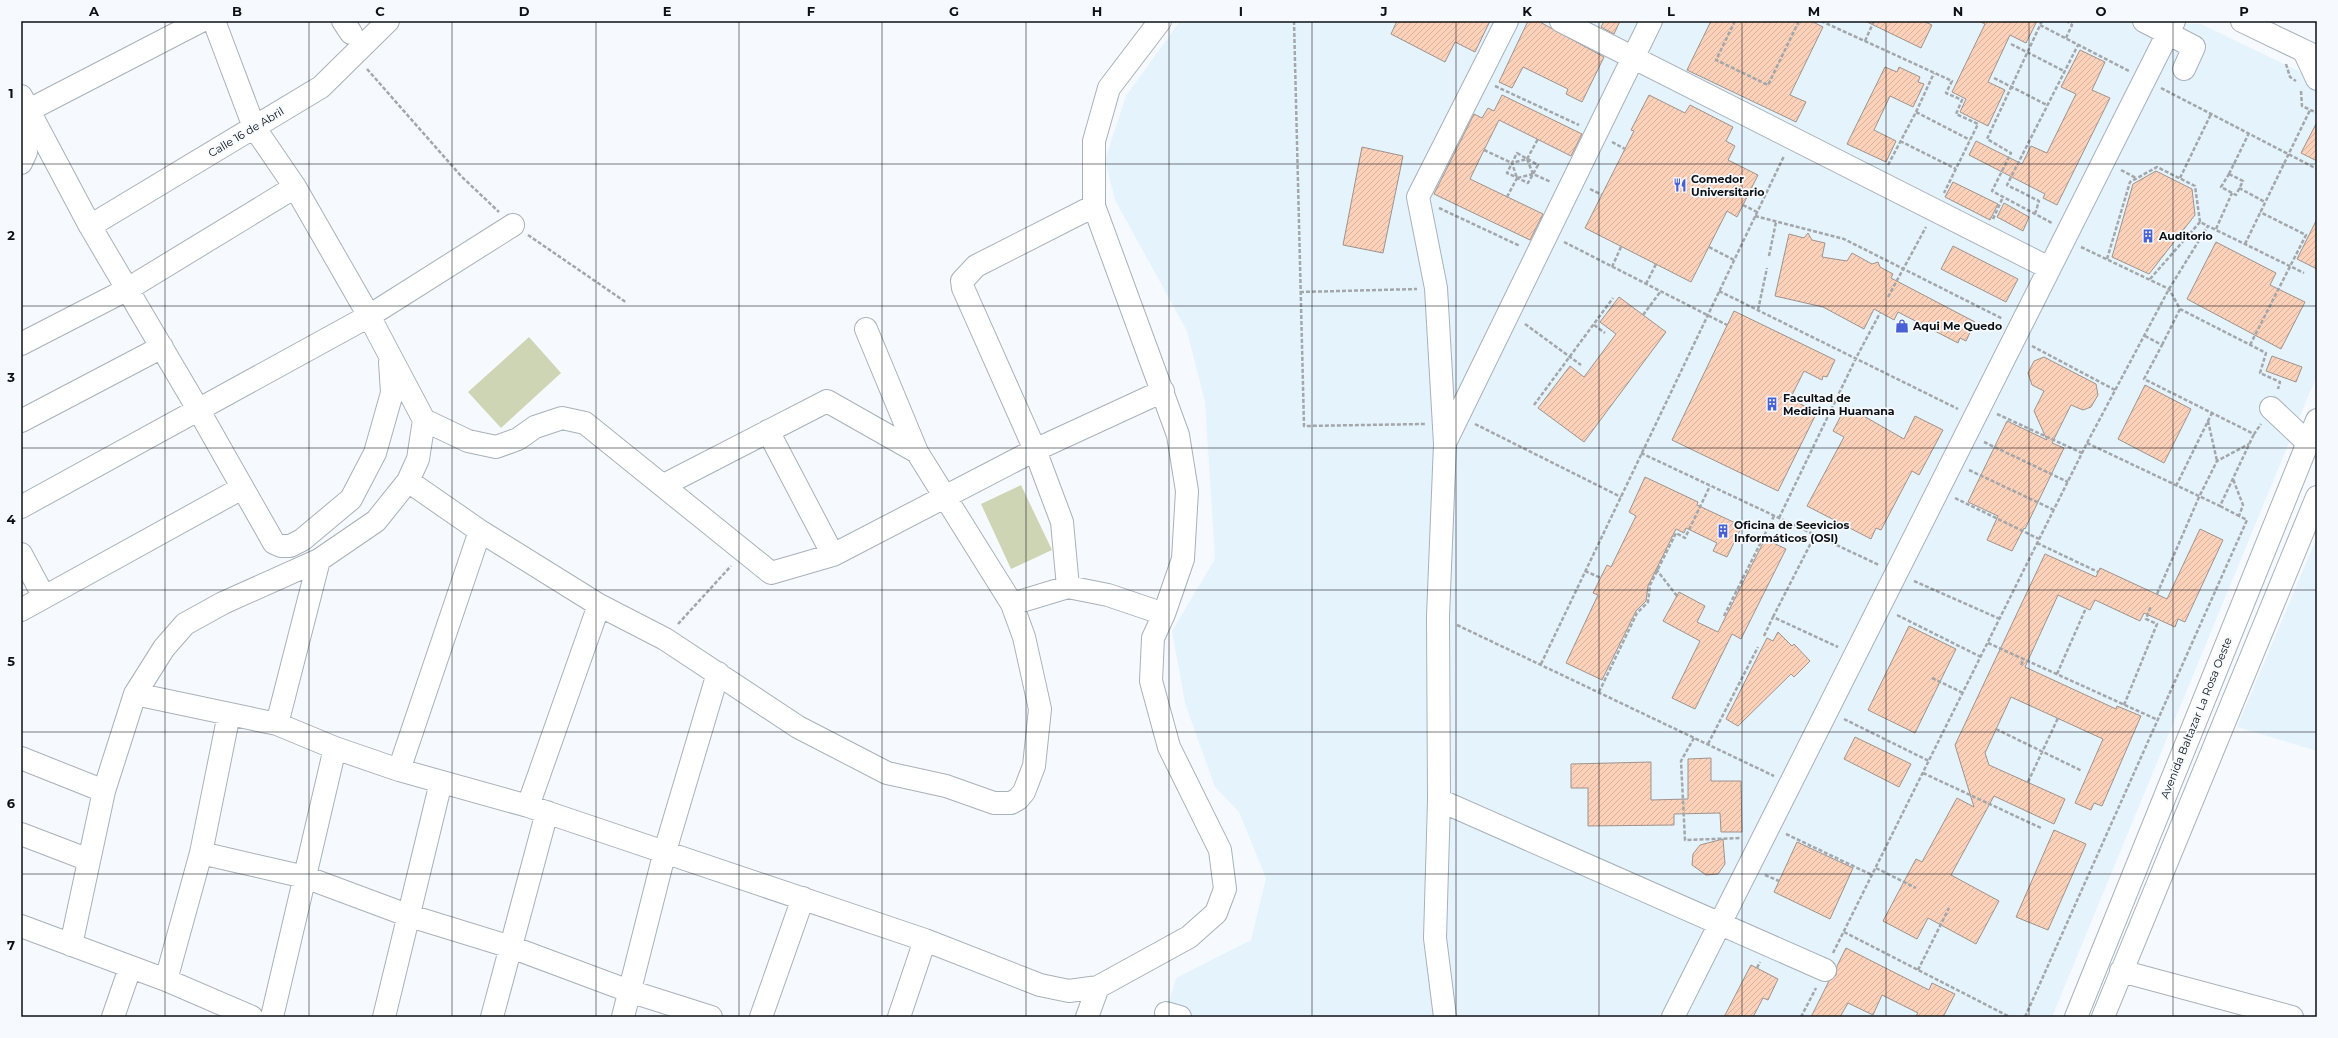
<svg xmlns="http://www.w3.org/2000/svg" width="2338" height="1038" font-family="Montserrat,sans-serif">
	<defs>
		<pattern id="building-hatch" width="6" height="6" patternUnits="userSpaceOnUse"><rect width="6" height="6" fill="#fcd1b9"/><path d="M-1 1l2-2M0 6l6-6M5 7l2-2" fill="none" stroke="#d7b29e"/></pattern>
	</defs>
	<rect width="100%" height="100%" fill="#f6fafe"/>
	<path fill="#e5f3fd" d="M1180 21H2181L2186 24H2201L2317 80V375L2052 1017H1165L1176 978 1251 940 1266 878 1239 812 1215 787 1185 703 1172 631 1215 559 1205 402 1187 331 1115 200 1105 160 1126 96Z
		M2317 537V751L2237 727Z"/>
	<path fill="#ced5b4" d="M529 337 561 373 501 428 468 392Z
		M1021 485 1052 550 1011 569 981 504Z"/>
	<path fill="url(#building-hatch)" stroke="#9e938d" d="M1397 21H1490L1475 52 1455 42 1445 62 1391 34Z
		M1528 21H1538L1604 57 1582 102 1566 94 1568 89 1523 67 1512 88 1499 82Z
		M1604 21H1620L1614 34 1601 27Z
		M1711 21H1811L1823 27 1790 95 1806 102 1796 122 1687 70Z
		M1865 21H1923L1932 25 1921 48Z
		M1979 21H2037L2026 43 2010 35 1988 82 2005 90 1988 126 1960 112 1966 99 1952 92 1985 24Z
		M2080 50 2105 62 2092 90 2110 98 2057 205 2043 198 2045 194 1969 155 1976 141 2022 164 2031 146 2047 153 2076 94 2061 87Z
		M1885 67 1897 72 1899 67 1920 77 1918 82 1924 84 1913 107 1890 96 1874 130 1896 141 1886 162 1847 144Z
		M1502 95 1582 134 1571 156 1499 120 1484 150 1470 179 1543 214 1530 240 1434 194 1474 114 1482 118 1488 108 1494 111Z
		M1649 95 1685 113 1690 105 1733 127 1726 141 1735 146 1728 160 1758 175 1737 217 1727 211 1691 282 1585 228 1634 131 1631 130Z
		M2317 122V161L2301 153Z
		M1362 147 1403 156 1383 253 1343 245Z
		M2156 171 2192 189 2195 215 2149 274 2112 257 2133 184Z
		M1953 182 1998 204 1990 220 1945 197Z
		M2004 203 2029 217 2023 231 1997 217Z
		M2317 219V269L2297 259Z
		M1808 233 1812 240 1825 243 1822 257 1847 261 1852 253 1872 264 1878 262 1880 267 1893 274 1891 278 1975 322 1966 341 1960 338 1958 343 1898 312 1894 320 1874 309 1864 329 1823 307 1775 296 1789 234 1804 238Z
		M2216 242 2276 273 2270 285 2305 302 2281 349 2187 299Z
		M1953 246 2018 279 2006 302 1941 269Z
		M1619 297 1666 332 1584 442 1538 408 1570 366 1584 377 1616 334 1600 322Z
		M1734 311 1835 360 1827 377 1823 376 1822 380 1804 371 1790 399 1817 412 1778 491 1672 440Z
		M2272 356 2302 367 2296 382 2266 371Z
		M2044 357 2096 384 2098 395 2091 407 2083 410 2071 405 2052 443 2064 448 2025 529 2024 528 2012 551 1987 540 1998 516 1968 502 2007 421 2047 440 2034 411 2044 391 2032 385 2028 373 2034 361Z
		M2145 385 2191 409 2164 463 2118 439Z
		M1846 406 1904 439 1915 416 1943 430 1919 475 1912 471 1881 530 1876 528 1871 539 1807 506 1844 437 1833 431Z
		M1645 477 1698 502 1697 505 1742 526 1727 557 1713 551 1717 543 1686 528 1684 533 1676 529 1648 586 1646 601 1636 611 1602 680 1566 663 1598 595 1593 593 1607 565 1611 567 1636 516 1629 512Z
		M2200 529 2223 540 2185 622 2178 619 2175 627 2144 613 2140 621 2095 600 2090 610 2058 595 2025 667 2116 709 2117 706 2141 716 2102 806 2094 803 2091 810 2075 803 2103 739 2011 697 1985 753 1989 765 2065 799 2054 824 1994 796 1951 875 1999 901 1976 944 1928 918 1917 939 1883 921 1916 859 1922 862 1957 798 1974 807 1955 745 2045 554 2096 577 2100 568 2167 599Z
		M1765 539 1786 549 1741 639 1732 634 1695 709 1672 698 1700 641 1663 621 1679 592 1705 606 1697 622 1718 632Z
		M1909 626 1956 649 1915 733 1868 710Z
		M1778 632 1792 646 1794 644 1810 661 1794 677 1791 674 1738 726 1726 719 1767 638 1773 641Z
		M1855 737 1911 764 1899 787 1844 759Z
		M1711 758V781H1741L1742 832H1721L1720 813 1674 814V825L1588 826V788H1571V764L1651 762V800L1688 799V759Z
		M2054 830 2086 844 2048 930 2016 917Z
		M1723 839 1725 864 1718 874 1706 875 1692 865 1693 854 1700 845Z
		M1797 842 1853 868 1830 919 1774 892Z
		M1846 948 1929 990 1932 983 1955 994 1943 1017H1915L1918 1013 1882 995 1873 1015 1848 1003 1840 1017H1811L1829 981 1836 975 1837 966Z
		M1751 965 1778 979 1768 1000 1763 998 1753 1017H1724Z"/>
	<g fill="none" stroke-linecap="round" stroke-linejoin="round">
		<g stroke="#a8b1b9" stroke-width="24">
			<path id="minor" d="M343 21 351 33
				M1561 21 2049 268
				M2144 21 2194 47 2184 69
				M2242 21 2317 57
				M2304 51 2317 79
				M21 96 90 226 198 409 274 543 281 546H290L302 540 351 499 375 453 392 393 390 362
				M29 110 201 21
				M21 131 26 152 21 163
				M90 226 321 87 388 21
				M866 329 917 452
				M21 344 126 290 295 187
				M2271 408 2308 443
				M424 420 468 441 496 447 518 439 535 427 562 418 585 423 771 573 833 555 1035 450 1163 391
				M21 421 162 347
				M768 431 833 555
				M1445 443 1651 21
				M408 481 480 531 599 605 665 639 798 727 887 773 946 786 994 803H1011L1018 799 1024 792 1034 766 1040 709 1024 637 1012 604 917 452 827 401 664 485
				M21 507 369 316 513 225
				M21 554 44 597
				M1068 587 1062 522 1035 450 963 288 962 281 976 266 1094 206
				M1012 604 1068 587 1108 595 1164 614
				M21 610 242 488
				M135 694 277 724 335 748 399 770 528 806 925 940 1040 985 1069 991 1098 987 1189 937 1216 913 1225 889 1220 850 1169 747 1151 681 1153 638 1164 614 1183 559 1187 491 1178 435 1094 206V141L1109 88 1160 21
				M277 724 319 560
				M21 758 104 791
				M399 770 480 531
				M1439 800 1825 970
				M528 806 599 605
				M21 834 89 860
				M201 853 305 877 407 915 511 947 629 991 711 1017
				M21 926 166 980 252 1017
				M71 945 104 791 135 694 164 648 185 624 223 603 319 560 376 521 408 481 418 459 424 420 369 316 295 187 254 127 214 21
				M2121 971 2292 1017
				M166 980 201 853 229 714
				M1166 1013 1180 1017
				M113 1017 130 968
				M272 1017 335 748
				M384 1017 441 782
				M492 1017 547 812
				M623 1017 665 851 718 673
				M761 1017 803 898
				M899 1017 925 940
				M1087 1017 1098 987
				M1445 1017 1435 938 1439 800 1438 616 1445 444 1436 288 1418 197 1507 21
				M1673 1017 2174 21
				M2076 1017 2317 420
				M2103 1017 2317 497"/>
		</g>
		<path stroke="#a3a7aa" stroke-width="2.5" stroke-dasharray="4 2" stroke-linecap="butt" d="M1294 21 1304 426 1425 424
			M1735 21 1716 60 1768 85 1799 21
			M1821 21 1952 81 1946 93 1962 100 1956 114 1978 124 1944 193
			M2042 21 1987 139 2011 153 1992 191 2052 223
			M2040 25 2129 71
			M2066 38 2072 25 2067 21
			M1865 41 1874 21
			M2011 44 2064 71
			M2286 64 2290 77 2296 81
			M367 69 461 176 499 212
			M1994 78 2047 105
			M1495 86 1579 125
			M2161 88 2317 169
			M2301 91 2302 106 2317 113
			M1916 112 1934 73
			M1900 141 1956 169
			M1612 142 1625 149
			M1484 150 1512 163
			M1517 153 1538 165 1528 183 1507 173Z
			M1527 159 1538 139
			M1888 165 1916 112 1970 140
			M2121 170 2136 178
			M1533 174 1517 178 1512 163 1527 159 1533 174 1551 182
			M2229 174 2243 181 2236 195 2221 187Z
			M2229 174 2249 133
			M2180 178 2211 114
			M2239 188 2265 202
			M1590 189 1602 195
			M1507 197 1517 178
			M1743 205 1757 212
			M1439 208 1520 246
			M2035 214 2039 201 2007 185 2078 45
			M1755 216 1844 239 2003 319
			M1993 219 2003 197
			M2216 229 2232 193
			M528 235 627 303
			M1564 242 1727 325
			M2245 244 2310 110
			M1709 247 1734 260
			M2081 247 2169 289 2180 309 2266 353 2260 373 2280 382 2278 389
			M1769 256 1776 222
			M2107 259 2130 182 2157 167 2195 186 2200 222 2208 226
			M1612 267 1621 247
			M2150 279 2200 222
			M1646 284 1656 264
			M1719 291 1958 409
			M1300 292 1417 289
			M1888 297 1926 227
			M1758 310 1767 268
			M1643 315 1661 291
			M1525 324 1581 365
			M1594 325 1605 333
			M2145 336 2162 345 2144 379 2254 434 2261 424
			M2162 345 2180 309
			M2250 345 2306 235 2260 212
			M2032 346 2115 390
			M1534 405 1613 298
			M1997 414 2082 453
			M2208 421 2217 461
			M1475 424 1621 497
			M1984 442 2068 482
			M2087 443 2220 506 2254 434
			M1641 453 1879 565
			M1969 470 2054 510
			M2176 486 2212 413
			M1955 498 2039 539
			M2220 506 2239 516
			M1779 518 1856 358 1880 313
			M2037 543 2098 572
			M1656 569 1677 596
			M1585 571 1601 578
			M1914 581 2000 619
			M2157 594 2199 497 2217 461 2249 444
			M1897 615 1981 657
			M1724 616 1774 516
			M1773 617 1815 535
			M678 624 731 566
			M1457 625 1774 776
			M1764 636 1773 617 1838 647
			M1988 643 2158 720
			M1541 664 1784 156
			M2021 665 2024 659
			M2057 674 2086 608
			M1932 678 1963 693
			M1599 692 1637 613 1648 602 1650 585 1676 533 1685 538 1710 486
			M2124 705 2157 624 2146 619 2151 606
			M1844 719 1929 761
			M1996 729 2082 771
			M1694 738 1681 761 1685 840 1741 838
			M1708 744 1758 647
			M1923 773 2041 828
			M2028 782 2058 718
			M1786 834 1872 875
			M1876 868 1916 888
			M1765 875 1779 881
			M1844 932 2010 1017
			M1833 953 2087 443 2169 289 2208 226 2304 273
			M1757 968 1760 962
			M1918 970 1949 908
			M1801 1017 1816 988
			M2025 1017 2247 520 2239 516 2243 505 2233 479"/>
		<use href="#minor" stroke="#fff" stroke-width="22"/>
	</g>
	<path fill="none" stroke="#0d1113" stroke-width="1" stroke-opacity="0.55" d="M165 21V1017M309 21V1017M452 21V1017M596 21V1017M739 21V1017M882 21V1017M1026 21V1017M1169 21V1017M1312 21V1017M1456 21V1017M1599 21V1017M1742 21V1017M1886 21V1017M2029 21V1017M2173 21V1017M21 164H2317M21 306H2317M21 448H2317M21 590H2317M21 732H2317M21 874H2317"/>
	<defs>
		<g id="restaurant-bare" transform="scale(1.08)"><path d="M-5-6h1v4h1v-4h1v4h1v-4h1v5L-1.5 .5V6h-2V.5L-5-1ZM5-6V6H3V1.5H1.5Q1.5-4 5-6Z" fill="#4860d4" stroke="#f6fafe" stroke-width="2.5" paint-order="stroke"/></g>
		<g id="building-bare" transform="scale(1.08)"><path d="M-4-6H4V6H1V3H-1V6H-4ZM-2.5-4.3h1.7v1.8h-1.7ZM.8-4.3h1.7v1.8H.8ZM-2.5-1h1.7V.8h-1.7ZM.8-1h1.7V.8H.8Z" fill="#4860d4" stroke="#f6fafe" stroke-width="2.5" paint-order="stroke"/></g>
		<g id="shop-bare" transform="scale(1.08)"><path d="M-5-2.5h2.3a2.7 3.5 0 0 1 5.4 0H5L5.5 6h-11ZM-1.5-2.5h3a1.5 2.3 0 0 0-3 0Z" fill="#4860d4" stroke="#f6fafe" stroke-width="2.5" paint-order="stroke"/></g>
	</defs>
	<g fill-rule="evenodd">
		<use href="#restaurant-bare" x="1680" y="185"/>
		<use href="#building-bare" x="2148" y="236"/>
		<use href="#shop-bare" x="1902" y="326"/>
		<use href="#building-bare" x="1772" y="404"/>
		<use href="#building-bare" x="1723" y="531"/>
	</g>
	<g text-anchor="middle" stroke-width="3.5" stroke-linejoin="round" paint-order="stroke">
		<g font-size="11" fill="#0d1113" stroke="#f6fafe">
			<text transform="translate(246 132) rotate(-31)" y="4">Calle 16 de Abril</text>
			<text transform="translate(2196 718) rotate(-68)" y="4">Avenida Baltazar La Rosa Oeste</text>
		</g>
		<g font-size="11" font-weight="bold" fill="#0d1113" stroke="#f6fafe" text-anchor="start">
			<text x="1691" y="183">Comedor<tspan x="1691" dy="13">Universitario</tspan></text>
			<text x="2159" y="240">Auditorio</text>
			<text x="1913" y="330">Aqui Me Quedo</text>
			<text x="1783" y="402">Facultad de<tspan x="1783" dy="13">Medicina Huamana</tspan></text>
			<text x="1734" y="529">Oficina de Seevicios<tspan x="1734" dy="13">Informáticos (OSI)</tspan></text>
		</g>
	</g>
	<rect width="2338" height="1038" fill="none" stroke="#f6fafe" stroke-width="44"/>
	<rect x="22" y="22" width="2294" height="994" fill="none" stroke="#0d1113" stroke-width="1.5"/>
	<g font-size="13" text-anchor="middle" font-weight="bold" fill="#0d1113">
		<text x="94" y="16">A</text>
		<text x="237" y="16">B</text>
		<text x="380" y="16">C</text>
		<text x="524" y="16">D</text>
		<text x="667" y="16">E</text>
		<text x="811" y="16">F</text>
		<text x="954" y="16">G</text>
		<text x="1097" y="16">H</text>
		<text x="1241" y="16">I</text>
		<text x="1384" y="16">J</text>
		<text x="1527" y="16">K</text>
		<text x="1671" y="16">L</text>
		<text x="1814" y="16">M</text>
		<text x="1958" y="16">N</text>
		<text x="2101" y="16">O</text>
		<text x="2244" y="16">P</text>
		<text x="11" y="98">1</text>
		<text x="11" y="240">2</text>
		<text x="11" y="382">3</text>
		<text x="11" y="524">4</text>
		<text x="11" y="666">5</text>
		<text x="11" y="808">6</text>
		<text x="11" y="950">7</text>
	</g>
</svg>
